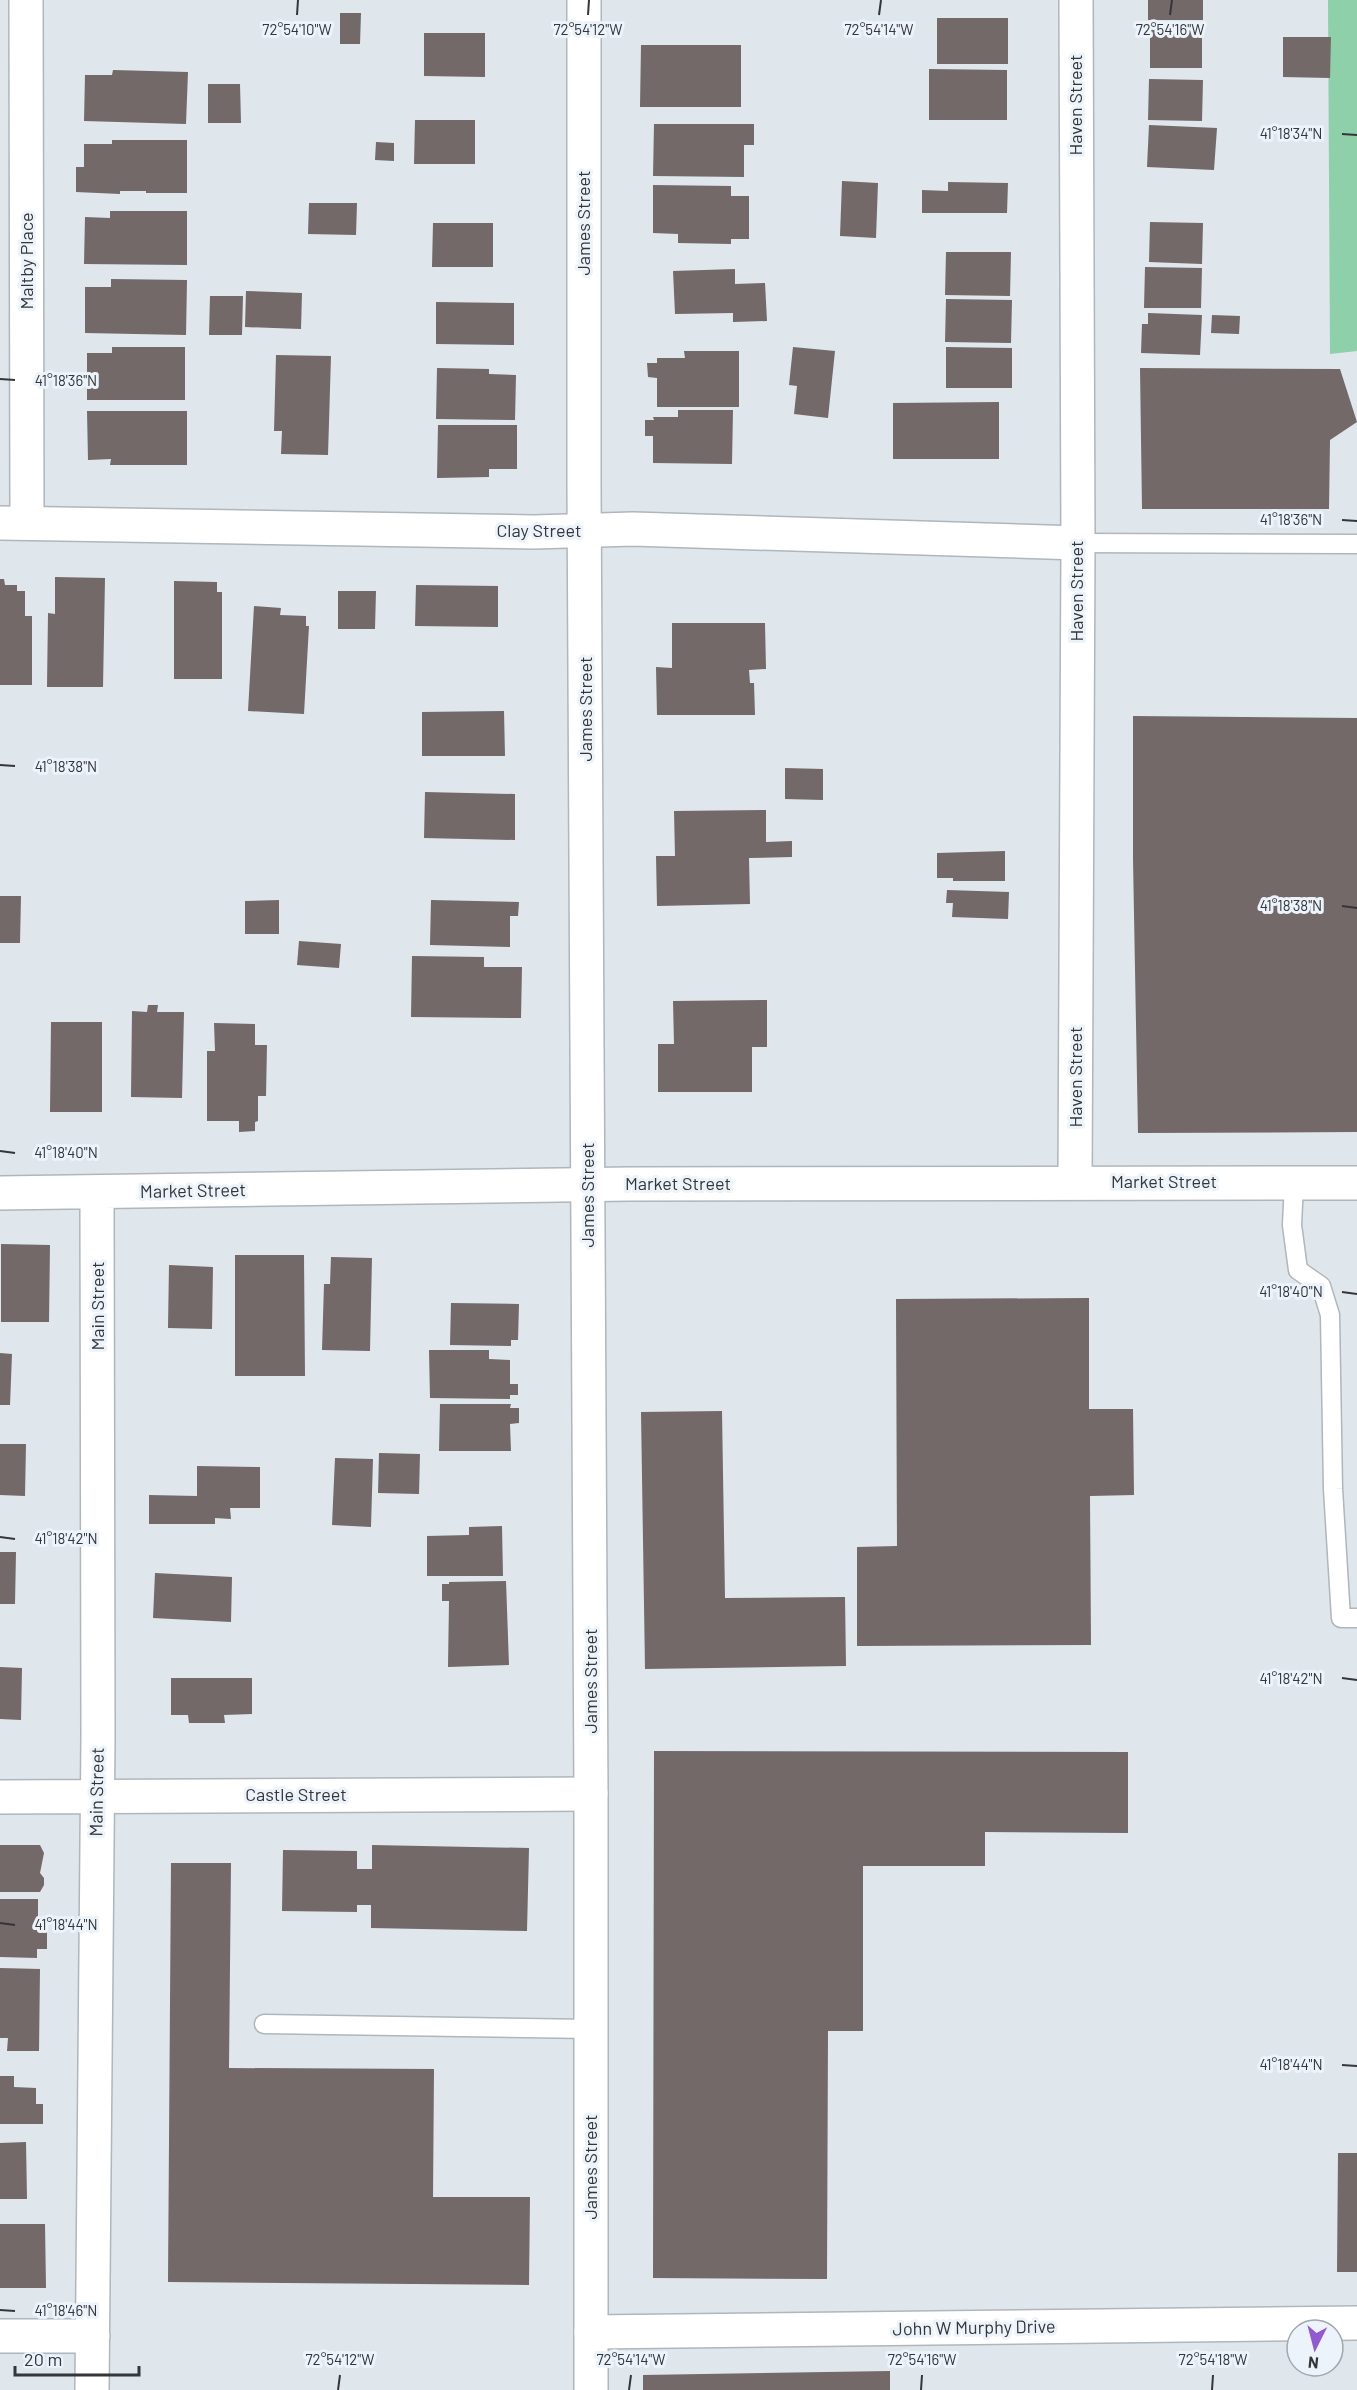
<svg xmlns="http://www.w3.org/2000/svg" width="1357" height="2390" font-family="Barlow,sans-serif">
	<rect width="100%" height="100%" fill="#dfe6ec"/>
	<path fill="#8dd0aa" d="M1328 0H1357V351L1330 354Z"/>
	<path fill="#726968" d="M1148 0H1203V20H1148Z
		M340 13H361L360 44H340Z
		M937 18H1008V64H937Z
		M1150 29 1202 30V68H1150Z
		M424 33H485V77L424 76Z
		M1283 37H1331L1330 78 1283 77Z
		M641 45H741V107H640Z
		M929 69 1007 70V120H929Z
		M113 70 188 72 186 124 84 121 85 75H112Z
		M1149 79 1203 80 1202 121 1148 120Z
		M208 84H240L241 123H208Z
		M415 120H475V164H414Z
		M654 124H754V145H744V177L653 176Z
		M1149 125 1217 128 1214 170 1147 167Z
		M112 140H187V193H146V191H120V194L76 192V167H84V144H112Z
		M376 142 394 143V161L375 160Z
		M842 181 878 183 876 238 840 236Z
		M948 182 1008 183 1007 213H922V190L948 191Z
		M653 185 731 186V196H749V239H731V244L678 243V234L653 233Z
		M309 203H357L356 235 308 234Z
		M110 211H187V265L84 264 85 217 110 218Z
		M1150 222 1203 223 1202 264 1149 262Z
		M433 223H493V267H432Z
		M946 252H1011L1010 296 945 295Z
		M1145 267 1202 268 1201 308H1144Z
		M735 269V284L765 283 767 321 733 322V313L675 314 673 271Z
		M111 279 187 280 186 335 85 333V287H111Z
		M246 291 302 293 301 329 245 327Z
		M210 296H243L242 335H209Z
		M946 299 1012 300 1011 343 945 342Z
		M436 302 514 303V345L436 344Z
		M1148 313 1202 315 1200 355 1141 353 1142 324H1148Z
		M1212 315 1240 316 1239 334 1211 333Z
		M112 347H185V400H87V353H112Z
		M793 347 835 351 828 418 794 414 797 386 789 385Z
		M946 347 1012 348V388H946Z
		M684 351H739V407H657V378L648 377 647 363H657V358H685Z
		M276 355 331 356 328 455 281 454 282 431H274Z
		M437 368 489 369V374L516 375 515 420 436 419Z
		M1140 368 1340 369 1357 422 1330 440 1329 509H1142Z
		M999 402V459H893V403Z
		M678 410H733L732 464 653 463V436H645V420H654L653 417H678Z
		M87 411H187V465H110L111 459 88 460Z
		M438 425H517V469H489V477L437 478Z
		M55 577 105 578 103 687H47L48 613 55 614Z
		M0 579H4L5 585H17V591H25V616H32V685H0Z
		M174 581 217 582V592H222V679H174Z
		M416 585 498 586V627L415 626Z
		M338 591H376L375 629H338Z
		M254 606 281 608 280 615 306 616V626H309L304 714 248 711Z
		M672 623H765L766 669 749 670 750 683H754L755 715H657L656 667 672 668Z
		M504 711 505 756H422V712Z
		M1133 716 1357 718V1132L1138 1133 1133 859Z
		M785 768 823 769V800L785 799Z
		M425 792 515 794V840L424 838Z
		M766 810V842L792 841V857L749 858 750 904 657 906 656 856H675L674 811Z
		M1005 851V881H953V878H937V853Z
		M947 890 1009 892 1008 919 952 917 953 903H946Z
		M0 896H21L20 943H0Z
		M279 900V934H245V901Z
		M431 900 519 902 518 916H510V947L430 945Z
		M299 941 341 944 339 968 297 965Z
		M412 956 484 957V967H522L521 1018 411 1017Z
		M767 1000V1047H752V1092H658V1044H674L673 1001Z
		M148 1005H158L157 1012H184L182 1098 131 1097 132 1011 147 1012Z
		M51 1022H102V1112H50Z
		M214 1023 255 1024V1045H267L266 1096H258V1121L255 1122V1131L239 1132V1121H207V1051H215Z
		M1 1244 50 1245 49 1322H1Z
		M235 1255H304L305 1376H235Z
		M331 1257 372 1258 370 1351 322 1350 324 1284H330Z
		M169 1265 213 1267 212 1329 168 1328Z
		M1089 1298V1409H1133L1134 1495 1090 1496 1091 1645 857 1646V1547L897 1546 896 1299Z
		M451 1303 519 1304 518 1340H511V1346L450 1345Z
		M429 1350H489V1359L510 1360V1384H518V1395H510V1399L430 1398Z
		M0 1353 12 1354 10 1405H0Z
		M440 1404H511L510 1408H519V1423L510 1424 511 1451H439Z
		M722 1411 725 1598 845 1597 846 1666 645 1669 641 1412Z
		M0 1444H26L25 1496 0 1495Z
		M379 1453 420 1454 419 1494 378 1493Z
		M335 1458 373 1459 371 1527 332 1525Z
		M197 1466 260 1467V1508H230L231 1519 215 1518V1524H149V1495L197 1496Z
		M502 1526 503 1576H427V1536L469 1535V1527Z
		M0 1552H16L15 1604H0Z
		M155 1573 232 1577 231 1622 153 1618Z
		M506 1581 509 1665 448 1667 449 1601H442V1584H449V1582Z
		M0 1667 22 1668 21 1720 0 1719Z
		M171 1678H252V1714L224 1715 225 1723H189L188 1715H171Z
		M654 1751 1128 1752V1833L985 1832V1866H863V2031H828L827 2279 653 2278Z
		M0 1845H40L44 1853 40 1873 44 1878V1885L40 1892H0Z
		M372 1845 529 1848 527 1931 371 1928V1905H357V1912L282 1911 283 1850 357 1851V1869H372Z
		M171 1863H231L229 2068 434 2069 433 2197H530L529 2285 168 2282Z
		M0 1899H38V1921H47V1949H37V1958L0 1957Z
		M0 1968 40 1969 39 2051H7L8 2038H0Z
		M0 2076H14V2087L36 2088V2104H43V2124H0Z
		M26 2142 27 2199H0V2143Z
		M1338 2153H1357V2272H1337Z
		M0 2224H45L46 2288H0Z
		M890 2371V2390H643V2375Z"/>
	<g fill="none" stroke-linecap="round" stroke-linejoin="round">
		<g stroke="#afb6bc" stroke-width="21">
			<path id="lane" d="M1078 543 1357 544
				M1294 1183 1292 1225 1298 1270 1321 1286 1330 1315 1333 1489 1341 1618H1357
				M264 2024 591 2029"/>
		</g>
		<g stroke="#afb6bc" stroke-width="36">
			<path id="street" d="M26 0 27 523
				M0 523 534 532 633 529 1078 543
				M1075 1182 1078 543 1076 0
				M0 1193 630 1184 1357 1183
				M0 1797 591 1794
				M591 2332 1357 2323
				M0 2336H93
				M92 2390 98 1736 97 1193"/>
		</g>
		<g stroke="#afb6bc" stroke-width="36">
			<path id="secondary" d="M584 0V485L591 1794V2390"/>
		</g>
		<use href="#lane" stroke="#fff" stroke-width="18"/>
		<use href="#street" stroke="#fff" stroke-width="33"/>
		<use href="#secondary" stroke="#fff" stroke-width="33"/>
	</g>
	<path fill="none" stroke="#343639" stroke-width="2" d="M297 15 298 0M588 15 589 0M879 15 881 0M1170 15 1172 0M1342 134 1357 135M0 379 15 380M1342 520 1357 521M0 765 15 766M1342 906 1357 908M0 1151 15 1153M1342 1292 1357 1294M0 1537 15 1539M1342 1678 1357 1680M0 1923 15 1925M1342 2065 1357 2066M0 2310 15 2311M338 2390 340 2375M629 2390 631 2375M921 2390 922 2375M1212 2390 1213 2375"/>
	<g text-anchor="middle" stroke-width="6" stroke-linejoin="round" paint-order="stroke">
		<g font-size="18" fill="#343639" stroke="#ecf3fa">
			<text transform="translate(1076 105) rotate(-90)" y="6">Haven Street</text>
			<text transform="translate(584 223) rotate(-90)" y="6">James Street</text>
			<text transform="translate(27 261) rotate(-90)" y="6">Maltby Place</text>
			<text x="539" y="537">Clay Street</text>
			<text transform="translate(1077 591) rotate(-90)" y="6">Haven Street</text>
			<text transform="translate(586 709) rotate(-90)" y="6">James Street</text>
			<text transform="translate(1076 1077) rotate(-90)" y="6">Haven Street</text>
			<text x="1164" y="1188">Market Street</text>
			<text x="678" y="1190">Market Street</text>
			<text transform="translate(193 1191) rotate(-1)" y="6">Market Street</text>
			<text transform="translate(588 1195) rotate(-90)" y="6">James Street</text>
			<text transform="translate(98 1306) rotate(-90)" y="6">Main Street</text>
			<text transform="translate(591 1681) rotate(-90)" y="6">James Street</text>
			<text transform="translate(97 1792) rotate(-89)" y="6">Main Street</text>
			<text x="296" y="1801">Castle Street</text>
			<text transform="translate(591 2167) rotate(-90)" y="6">James Street</text>
			<text transform="translate(974 2328) rotate(-1)" y="6">John W Murphy Drive</text>
		</g>
	</g>
	<g font-size="15" text-anchor="middle" fill="#343639" stroke="#ecf3fa" stroke-width="6" stroke-linejoin="round" paint-order="stroke">
		<text x="297" y="35">72°54'10"W</text>
		<text x="588" y="35">72°54'12"W</text>
		<text x="879" y="35">72°54'14"W</text>
		<text x="1170" y="35">72°54'16"W</text>
		<text x="1291" y="139">41°18'34"N</text>
		<text x="66" y="386">41°18'36"N</text>
		<text x="1291" y="525">41°18'36"N</text>
		<text x="66" y="772">41°18'38"N</text>
		<text x="1291" y="911">41°18'38"N</text>
		<text x="66" y="1158">41°18'40"N</text>
		<text x="1291" y="1297">41°18'40"N</text>
		<text x="66" y="1544">41°18'42"N</text>
		<text x="1291" y="1684">41°18'42"N</text>
		<text x="66" y="1930">41°18'44"N</text>
		<text x="1291" y="2070">41°18'44"N</text>
		<text x="66" y="2316">41°18'46"N</text>
		<text x="340" y="2365">72°54'12"W</text>
		<text x="631" y="2365">72°54'14"W</text>
		<text x="922" y="2365">72°54'16"W</text>
		<text x="1213" y="2365">72°54'18"W</text>
	</g>
	<g transform="translate(1315 2348) rotate(186)"><circle r="28" fill="#ecf3fa" stroke="#a2a7ad" stroke-width="1.5"/>
	<path d="M0-4.5L10 22L0 15L-10 22Z" fill="#915ad3"/>
	<text y="-9" font-size="16" font-weight="bold" text-anchor="middle" fill="#343639">N</text>
	</g>
	<path d="M15 2366v9h124v-9" fill="none" stroke="#343639" stroke-width="3"/>
	<text x="24" y="2366" font-size="18" fill="#343639" stroke="#ecf3fa" stroke-width="4.5" paint-order="stroke">20 m</text>
</svg>
